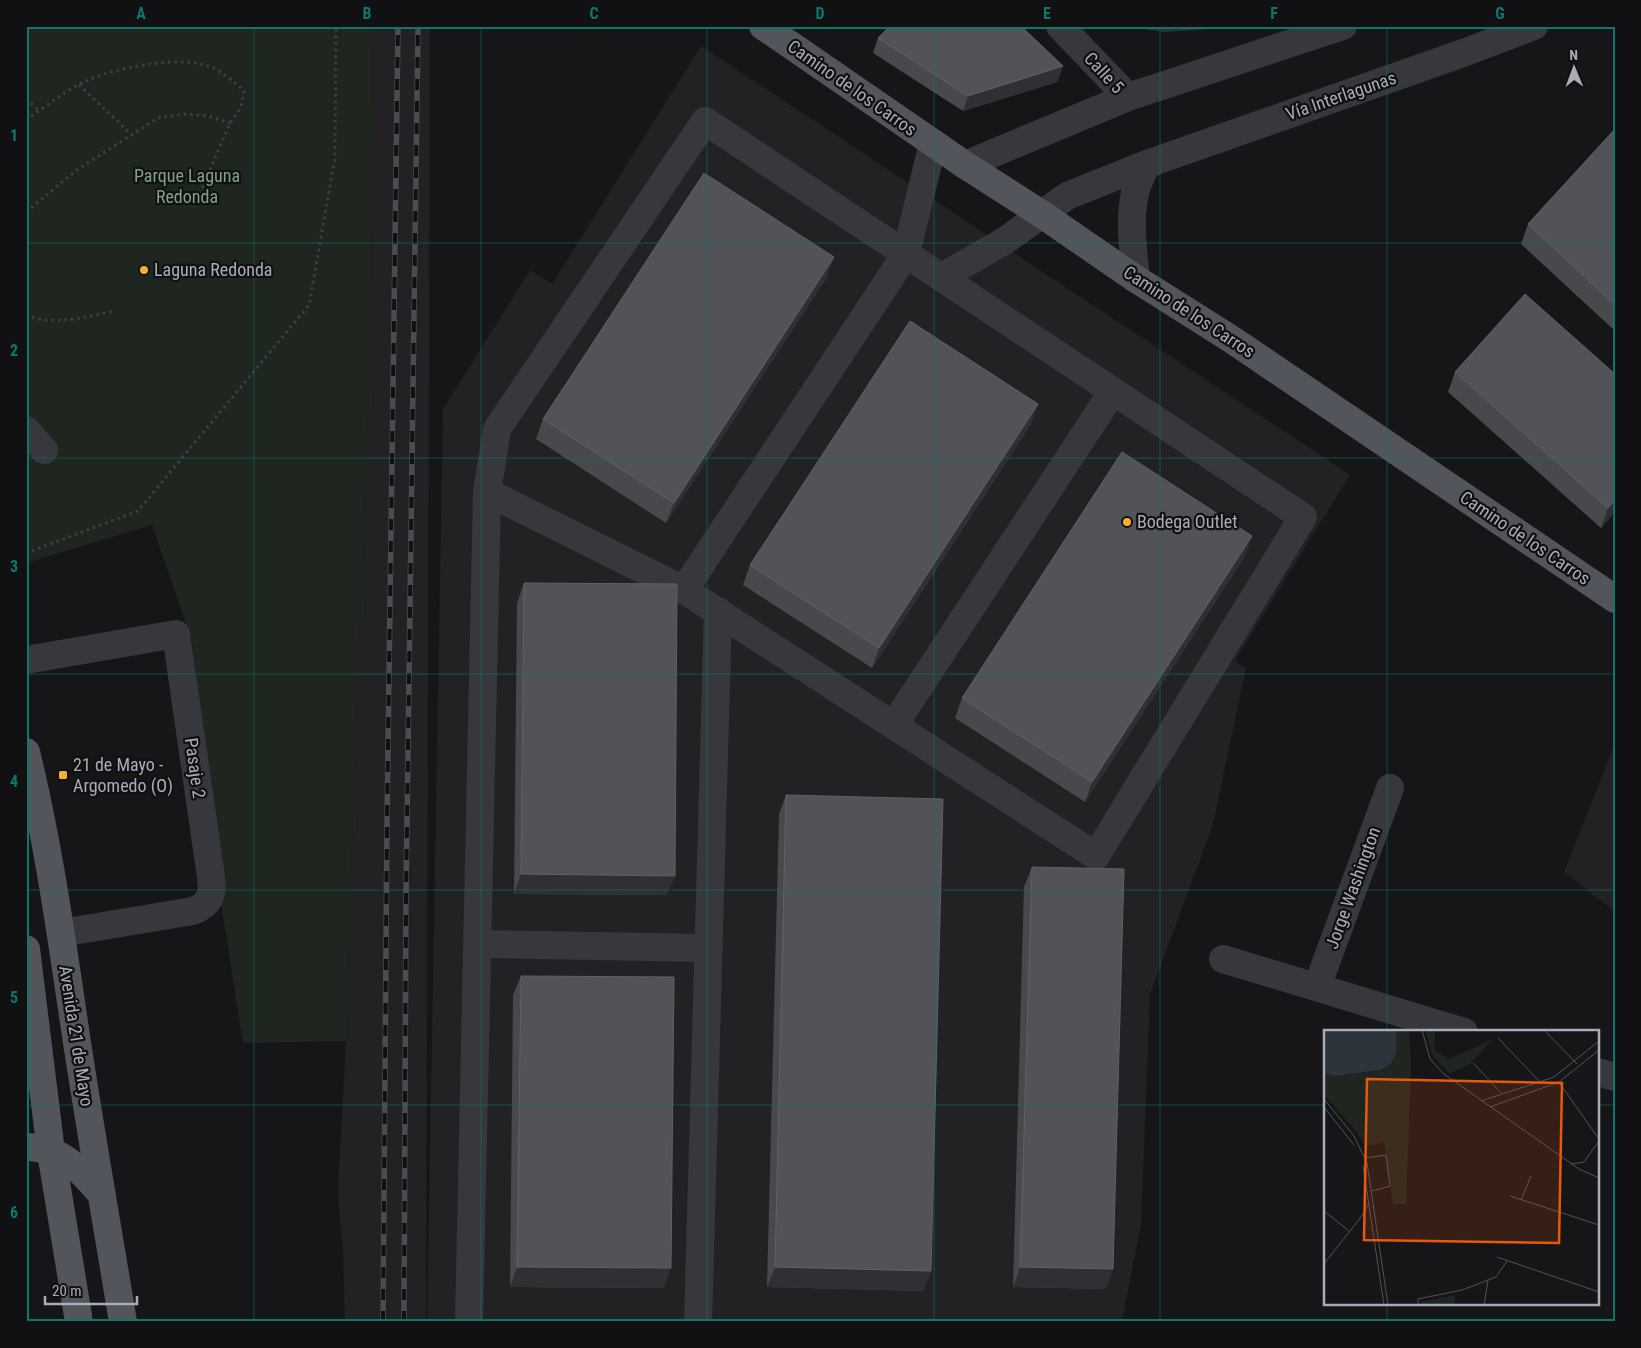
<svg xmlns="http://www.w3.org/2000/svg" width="1641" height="1348" font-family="'Roboto Condensed',sans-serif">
	<rect width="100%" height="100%" fill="#161618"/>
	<path fill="#222225" d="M373 26H430L426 1322H345L343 1252 338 1191 346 1041 354 775 369 386Z
		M701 46 1350 475 1235 661 1246 668 1213 825 1150 994 1141 1224 1122 1322H427L443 409 530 270 552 284Z
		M1615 743V912L1564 872Z"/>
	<path fill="#1e261f" d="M26 26H373L369 386 354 775 346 1041 243 1043 221 903 192 641 152 525 26 563Z"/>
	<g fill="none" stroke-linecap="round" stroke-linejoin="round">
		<path stroke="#3d3f44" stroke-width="3" stroke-dasharray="2.5 4" stroke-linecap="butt" d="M79 85 131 134
			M26 99 40 111
			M26 120C43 108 60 95 78 85 106 69 170 57 202 64 218 68 232 80 244 91L241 107 230 123 200 193
			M26 212 78 169 158 118 184 114 208 116 230 123
			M26 315C49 326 89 317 113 311
			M26 553 138 511 309 305 335 158 336 26"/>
		<path stroke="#37383d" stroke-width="28" d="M1060 26 1128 97
			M705 121 1303 517 1096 856 684 590 487 492 497 429Z
			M965 165 1128 97 1343 26
			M942 277 1006 240 1067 196 1147 164 1466 52 1534 26
			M1136 279C1133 250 1129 221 1135 193 1137 183 1143 173 1147 164
			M26 430 44 450
			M684 590 906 254 933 143
			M26 660 176 634 211 877C213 894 211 904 193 911L61 933
			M894 725 1113 391
			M477 944 709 948
			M1223 959 1464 1032
			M1317 987 1390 788
			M1597 1072 1615 1077
			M469 1322 487 492
			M698 1322 718 611"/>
		<path stroke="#53555c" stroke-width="28" d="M763 26 965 165 1043 215 1136 279 1231 339 1615 599
			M26 752C50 849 63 950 78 1049 92 1140 108 1231 123 1322
			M26 949 51 1152 79 1322
			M26 1147C60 1147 82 1171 102 1195"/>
		<g stroke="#4a4c52" stroke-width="5.5">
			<path id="rail" d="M383 1322 387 821 398 26
				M404 1322 406 896 418 26"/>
		</g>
		<use href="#rail" stroke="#111113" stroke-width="4" stroke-dasharray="11" stroke-linecap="butt"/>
	</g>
	<path fill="#47494d" d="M878 38 1063 66 1057 82 963 111 873 53Z
		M1615 129V331L1521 244 1528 224Z
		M827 277 666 523 536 439 543 419Z
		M1455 372 1615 512 1601 528 1448 392Z
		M1038 404 1031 424 872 668 743 585 750 565Z
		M1245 556 1085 802 955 718 962 698Z
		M524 583 667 895 514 894 517 603Z
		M786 795 924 1291 767 1287 779 814Z
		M1032 867 1106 1289 1013 1287 1024 887Z
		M521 976 664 1288 510 1287 513 995Z"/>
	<path fill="#2f3033" d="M1120 26H1225L1212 29 1165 32Z
		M1063 66 1057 82 963 111 968 96Z
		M834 257 827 277 666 523 674 503Z
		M1038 404 1031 424 872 668 879 648Z
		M1615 500V512L1601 528 1608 508Z
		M1252 536 1245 556 1085 802 1092 782Z
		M521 874 675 876 667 895 514 894Z
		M517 1267 671 1268 664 1288 510 1287Z
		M775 1267 931 1271 924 1291 767 1287Z
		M1020 1267 1113 1269 1106 1289 1013 1287Z"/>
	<path fill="#525359" stroke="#5f6168" d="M890 26H1021L1063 66 968 96 878 38Z
		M1615 129V305L1528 224Z
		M704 173 834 257 674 503 543 419Z
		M1525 294 1615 374V500L1608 508 1455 372Z
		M910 321 1038 404 879 648 750 565Z
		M1122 452 1252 536 1092 782 962 698Z
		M524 583 677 584 675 876 521 874Z
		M786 795 943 799 931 1271 775 1267Z
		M1032 867 1124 869 1113 1269 1020 1267Z
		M521 976 674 977 671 1268 517 1267Z"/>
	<path fill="none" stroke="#0f766e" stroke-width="1" stroke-opacity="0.55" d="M254 26V1322M481 26V1322M707 26V1322M934 26V1322M1160 26V1322M1387 26V1032M26 243H1615M26 458H1615M26 674H1615M26 890H1615M26 1105H1325M1597 1105H1615M1387 1304V1322"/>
	<g fill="#f2b134" stroke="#111113" stroke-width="2">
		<circle cx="144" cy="270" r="5"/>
		<circle cx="1127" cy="522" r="5"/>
		<rect x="58" y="770" width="10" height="10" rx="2.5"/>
	</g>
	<g text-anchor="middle" stroke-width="4.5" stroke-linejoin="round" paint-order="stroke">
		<g font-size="18" fill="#a8adb8" stroke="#111113">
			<text transform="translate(1104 73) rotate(47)" y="6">Calle 5</text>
			<text transform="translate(852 88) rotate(35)" y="6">Camino de los Carros</text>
			<text transform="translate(1341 96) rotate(-19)" y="6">Vía Interlagunas</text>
			<text transform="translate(1189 312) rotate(33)" y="6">Camino de los Carros</text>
			<text transform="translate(1525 538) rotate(34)" y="6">Camino de los Carros</text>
			<text transform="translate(195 768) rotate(82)" y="6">Pasaje 2</text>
			<text transform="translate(1353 888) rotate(-70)" y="6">Jorge Washington</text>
			<text transform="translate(76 1036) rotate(81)" y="6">Avenida 21 de Mayo</text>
		</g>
		<g font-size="18" fill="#7fa381" stroke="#111113">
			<text x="187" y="182">Parque Laguna<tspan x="187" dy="21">Redonda</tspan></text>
		</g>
		<g font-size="18" fill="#a8adb8" stroke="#111113" text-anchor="start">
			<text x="154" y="276">Laguna Redonda</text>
			<text x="1137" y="528">Bodega Outlet</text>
			<text x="73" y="771">21 de Mayo -<tspan x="73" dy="21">Argomedo (O)</tspan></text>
		</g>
	</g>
	<g transform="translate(1324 1030)">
		<rect width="275" height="275" fill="#161618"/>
		<path d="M72 0H85L87 38 82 174H69L60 112 42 117 30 98 0 65V41L11 46 56 40 66 35 72 24ZM101 0H111L110 20 125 29 169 9 146 34 126 44 109 26ZM131 265 130 275H97V272Z" fill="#1e261f"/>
		<path d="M0 0H72V24L66 35 56 40 11 46 3 44 0 41Z" fill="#2c353c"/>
		<path fill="none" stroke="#505258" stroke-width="1" d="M98 0 106 29 120 44 255 139 275 148M220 0 253 34M174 8 217 53M149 33 177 63M234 51 275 109M0 69 30 106 43 133 64 275M157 71 230 47 275 11M0 77 30 115M166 77 235 52 275 20M41 128 62 125 66 156 48 161M247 134 260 132 275 111M39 136 60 275M186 166 275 195M197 170 207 146M0 181 25 201M37 187 45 173M173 227 275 262M0 234 37 187M94 275V269L138 260 172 247 183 231M160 275 164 250"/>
		<path fill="#e8590c" fill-opacity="0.15" stroke="#e8590c" stroke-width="2.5" d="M43 49 238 53 235 213 40 210Z"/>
		<rect width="275" height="275" fill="none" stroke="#a8adb8" stroke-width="2.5"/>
	</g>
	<rect width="1641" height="1348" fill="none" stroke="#111113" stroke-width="55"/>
	<g transform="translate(1574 68) rotate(359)" stroke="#111113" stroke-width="4" paint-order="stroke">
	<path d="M0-4L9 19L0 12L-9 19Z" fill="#a8adb8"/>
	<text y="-8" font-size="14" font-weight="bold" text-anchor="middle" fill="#a8adb8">N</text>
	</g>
	<path d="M45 1296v8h92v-8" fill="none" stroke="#a8adb8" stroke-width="2.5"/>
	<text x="52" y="1296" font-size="15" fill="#a8adb8" stroke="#111113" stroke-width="4" paint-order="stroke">20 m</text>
	<rect x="28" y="28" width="1586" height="1292" fill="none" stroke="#0f766e" stroke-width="2"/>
	<g font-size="16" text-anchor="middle" font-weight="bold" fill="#0f766e">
		<text x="141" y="19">A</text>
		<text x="367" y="19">B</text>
		<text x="594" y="19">C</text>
		<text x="820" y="19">D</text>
		<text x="1047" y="19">E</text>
		<text x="1274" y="19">F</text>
		<text x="1500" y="19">G</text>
		<text x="14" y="141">1</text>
		<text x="14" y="356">2</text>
		<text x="14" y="572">3</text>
		<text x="14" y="787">4</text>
		<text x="14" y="1003">5</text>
		<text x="14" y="1218">6</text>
	</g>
</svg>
